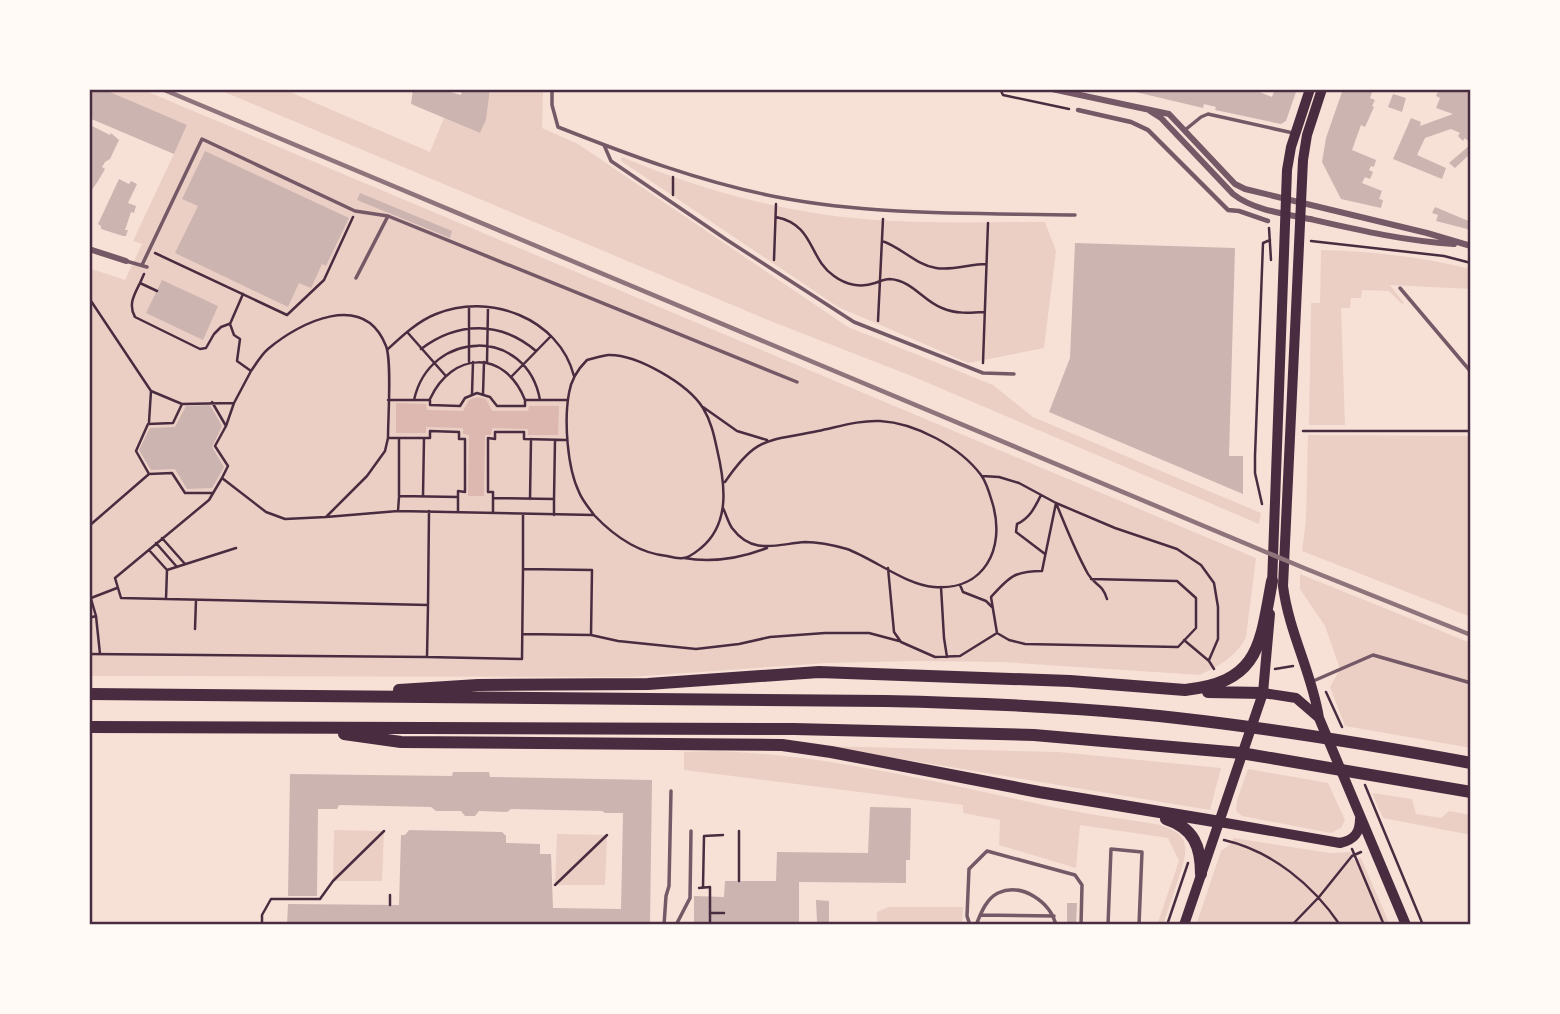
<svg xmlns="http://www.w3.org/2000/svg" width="1560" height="1014" font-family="'Titillium Web',sans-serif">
	<rect width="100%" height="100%" fill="#f7e1d7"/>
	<path fill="#ebcfc5" d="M103 89H141L1256 558 1246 637C1236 657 1219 666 1200 675L1002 662 917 661 827 663 629 677 89 676V268L125 280 142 244 133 241 187 126Z
		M217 89H283L430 152 444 118 480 133 486 120 490 89H543L542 128 578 144 848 327 993 385 1033 417 1261 513 1259 524 914 377 768 320Z
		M622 157C698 189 781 212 864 219 924 224 985 222 1045 222L1056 251 1044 348 968 363 878 324 838 307 621 161Z
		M1321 250C1372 251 1422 257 1471 269V289L1390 285 1404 303 1402 304 1389 291 1362 290 1361 298H1351L1350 308H1341L1345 425H1309L1311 303H1320Z
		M1308 435 1471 436V617L1302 551 1306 520Z
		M1300 574 1471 643V748L1345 726 1330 687 1340 669 1325 626 1300 589Z
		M823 746 1059 752 1221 768 1210 810Z
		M717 751C826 755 933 781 1039 804 1078 813 1117 818 1156 824 1191 833 1189 847 1179 877 1174 893 1168 909 1163 925H1157L1179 861 1168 838 1080 825 1076 868 999 845 1000 820 963 813V805L684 770V752Z
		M1248 769 1328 783 1345 820 1341 828 1331 833 1242 816 1236 811 1237 800Z
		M1372 793 1412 799 1416 814 1441 818 1449 811 1471 815V835L1383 818Z
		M334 830 384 831 382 881H333Z
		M557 834 607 835 605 885H555Z
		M1234 838 1330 853 1351 852 1354 860 1361 858 1390 925H1196L1221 851 1229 845Z
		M888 907H963L962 925H877V912Z"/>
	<path fill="#dcb8b0" d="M477 397 486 399 492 411H528L529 406H559L558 435H528V429L492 428 491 435H485L484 496H468L469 435 463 434V428L426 427V433H396V403L426 404 427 410 463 411 469 400Z"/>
	<path fill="#ccb4b1" d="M89 89H103L187 125 174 154 89 118Z
		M413 89H439L461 95 462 89H490L486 120 480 133 411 104Z
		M1123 89H1210L1221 92 1222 89H1252L1272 97 1275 89H1297L1286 121 1281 124 1215 110 1216 107 1204 104 1203 108Z
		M1343 89H1373L1370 98 1375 100 1372 106 1374 107 1365 127 1361 125 1352 150 1376 160 1374 167 1371 166 1369 170 1373 172 1370 179 1365 177 1362 183 1382 191 1379 199 1383 200 1381 208 1341 199 1322 162 1326 138Z
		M1439 89H1471V144L1465 138 1463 141 1458 136 1460 133 1451 129 1425 138 1417 155 1446 168 1442 179 1393 159 1411 118 1421 122 1420 126 1453 114 1436 108 1440 98 1436 96Z
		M1393 94 1406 98 1402 112 1388 107Z
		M92 126 110 135 111 133 119 140 110 159 105 162 102 167 105 169 98 181 89 194V131Z
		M1471 144V153L1455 168 1449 163Z
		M205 151 349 218 326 266 322 264 311 288 299 283 288 307 175 253 198 206 182 199Z
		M119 179 129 184 131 181 137 184 128 203 136 206 134 213 131 212 125 230H128L126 236H123L101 229V226L98 224Z
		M360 193 452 231 450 238 357 200Z
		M1435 207 1471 222V230L1436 221 1438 215 1432 213Z
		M1075 243 1235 248 1229 456H1243V494L1049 412 1070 358Z
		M162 280 218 306 203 340 146 313Z
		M210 405 222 426 212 447 224 467 212 488 187 489 175 469 151 470 139 450 150 428 175 427 186 406Z
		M453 772H489L490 777 652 780 650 925H287L288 904 399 905 401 835H405L409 830 502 832 506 836V843L540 844V854H551L553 908 621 909 623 813H605L602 811 511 809 507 812 479 811 475 816H465L461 811H436L431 807 339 805 337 809H318L317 896H288L290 774 452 776Z
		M870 807 911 808 910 860H906V883L799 882V925H694V896L724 897 725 881H776L777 852 868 853Z
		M816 900 829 901V922H817Z
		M1067 903H1077L1076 925H1067Z"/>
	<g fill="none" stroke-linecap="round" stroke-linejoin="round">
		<path stroke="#4a2c40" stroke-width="2.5" d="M1000 89 1003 95 1069 109
			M673 195V177
			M776 217C815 225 808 258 834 276 846 285 861 288 875 283 880 281 885 279 890 279 913 281 923 301 942 308 955 314 970 313 984 312
			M1269 228 1271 260
			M882 241C901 247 916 265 936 268 952 271 970 264 986 264
			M1311 241 1444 256 1471 263
			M155 253 287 315 324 280 353 217
			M774 260 776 204
			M144 274 140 283 157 291
			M140 283C134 295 128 305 135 317L200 349 206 348 214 334 221 327 229 324
			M89 298 151 391 182 404 234 403 251 371 237 361 240 339 234 335 230 324 243 294
			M878 321 883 219
			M408 333 445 375
			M388 349C402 336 418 321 436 314 489 292 559 318 574 376
			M421 349C458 321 501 321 536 351
			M469 362V307
			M487 363 488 307
			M983 363 988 223
			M512 376 551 336
			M472 394 473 362
			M483 394 484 362
			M430 399C452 351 505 349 525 400
			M388 400H430V405L460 406 465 398 477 393 490 397 497 406H525V400H568
			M414 400C430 328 527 327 540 400
			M212 402 226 426 215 446 228 466 222 478 266 512 285 519 326 517 367 476 385 451 388 438C388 418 392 361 386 346 364 290 300 322 268 349 261 355 256 364 251 371
			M703 407 737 431 767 440
			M149 422 151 391
			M226 426 234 403
			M1303 431H1471
			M388 438H399V496L458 497V491L465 492V439H459V432L430 431V438H399
			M149 474 136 451 148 424 173 423 182 404
			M982 476 999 477 1019 483 1056 503 1115 528 1177 549 1201 565 1214 583 1218 607V639L1209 660
			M222 478 209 500 115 578 121 598 428 605 429 511
			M1041 495C1035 507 1030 518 1017 524L1016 532 1045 554
			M423 496 424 438
			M530 499 531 439
			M554 499 555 440
			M1056 503C1066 527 1075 551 1088 574 1095 586 1102 583 1107 599
			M1262 504 1255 473V456L1263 243 1270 240
			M723 508C726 514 728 522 732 528 753 556 777 544 805 542 820 542 833 545 847 549 874 559 906 585 934 587 985 591 1005 548 993 505 990 495 987 483 981 475 960 447 916 423 880 421 859 420 838 427 818 431 767 442 757 435 725 482
			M398 511 399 497
			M458 511V497
			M493 512V498
			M554 515V499L493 498V492H488V438L495 439V432H524V439L567 440
			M326 517 398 511 594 515C614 536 637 553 667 556 671 557 678 559 683 558 689 558 696 552 701 548 731 523 725 483 717 449 714 435 711 421 703 408 688 384 637 354 608 355 601 356 594 358 587 360 578 369 571 380 569 393 564 420 567 467 579 492 582 500 589 508 594 515
			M89 526 149 474 172 473 185 493H212
			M162 538 185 564
			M156 543 177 567
			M149 550 167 570 166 599
			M684 558C712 563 741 558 767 548
			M888 568 894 632 901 642 935 657 960 656 997 633 1009 640 1025 644 1178 647 1196 628V598L1177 581 1091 579
			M167 570 236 548
			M960 585 963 592 986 601 992 607
			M941 587 944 638 947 657
			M89 592 96 616 100 654
			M91 598 117 588
			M89 618 96 616
			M195 629 196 600
			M997 633 991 597C1009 577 1014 571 1042 571L1056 503
			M523 634 591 635 592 570 523 569V514
			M591 635 618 641 696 649 739 644 770 637 825 633H869L899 641
			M1184 640 1209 661 1214 669
			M89 654 427 657 428 606
			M427 657 522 659 523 569
			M1275 669 1293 666
			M1326 692 1342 727
			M1365 785 1423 925
			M739 831V881
			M1224 840C1272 851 1313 885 1340 925
			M1352 849 1384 925
			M555 885 607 835
			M703 887 704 836 723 835
			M699 888 710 887V925
			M390 895V905
			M710 913H724
			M89 924 125 925
			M262 925V915L271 899H320L333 881 384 831
			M1167 925 1188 863
			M1292 925 1319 897 1352 856 1361 852"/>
		<path stroke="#755966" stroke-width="3.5" d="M552 89V105L558 127C629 155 701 182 777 197 875 216 976 213 1075 215
			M1185 130 1201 117 1208 114 1293 133
			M604 145 611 161 727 240 854 322 983 373 1014 374
			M126 261 147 267
			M142 265 202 139 355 211 388 216 797 382
			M356 278 388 216
			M1400 288 1471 372
			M1311 682 1373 655 1471 683
			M980 915 1054 916
			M664 925 666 896 669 886 671 791
			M676 925 690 898 691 831
			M970 925 967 916 969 869 987 851 1075 875 1082 885 1081 925
			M976 925C981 913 986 899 998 893 1022 882 1050 902 1056 925
			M1108 925 1111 849 1142 852 1139 925"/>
		<path stroke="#755966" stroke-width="4.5" d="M1078 110 1131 122 1148 130 1228 210 1239 211 1268 221"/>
		<path stroke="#755966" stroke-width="6" d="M1052 89 1169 114 1235 184 1245 189 1427 233 1471 246
			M1150 111 1161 118 1233 194C1253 210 1285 214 1310 219 1358 230 1405 241 1454 244
			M89 249 126 261"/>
		<path stroke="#4a2c40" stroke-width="10" d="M1322 89 1307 135 1303 160 1283 586C1289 633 1312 673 1319 718L1406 925
			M1272 585 1287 170 1291 147 1310 89
			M1263 693 1296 698 1318 717
			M1220 822 1340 843C1354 840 1360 833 1360 819
			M1184 925 1263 693 1270 614"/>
		<path stroke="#4a2c40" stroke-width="12" d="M399 690 478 685 648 684 819 672 1070 681 1185 690C1260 682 1260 645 1272 581
			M1208 692 1263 693
			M89 694 885 701C982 703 1080 707 1177 718 1275 729 1373 745 1471 763
			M89 727 794 729 1034 735 1241 753 1471 792
			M344 734 401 742 782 745 831 752 1039 792 1220 822
			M1166 819C1194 828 1201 847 1201 874"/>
		<path stroke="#8f747c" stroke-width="4.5" d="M162 89 1304 568 1471 635"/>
	</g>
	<rect width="1560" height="1014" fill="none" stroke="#fffaf5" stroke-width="182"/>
	<rect x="91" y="91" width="1378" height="832" fill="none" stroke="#4a2c40" stroke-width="2.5"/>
</svg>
